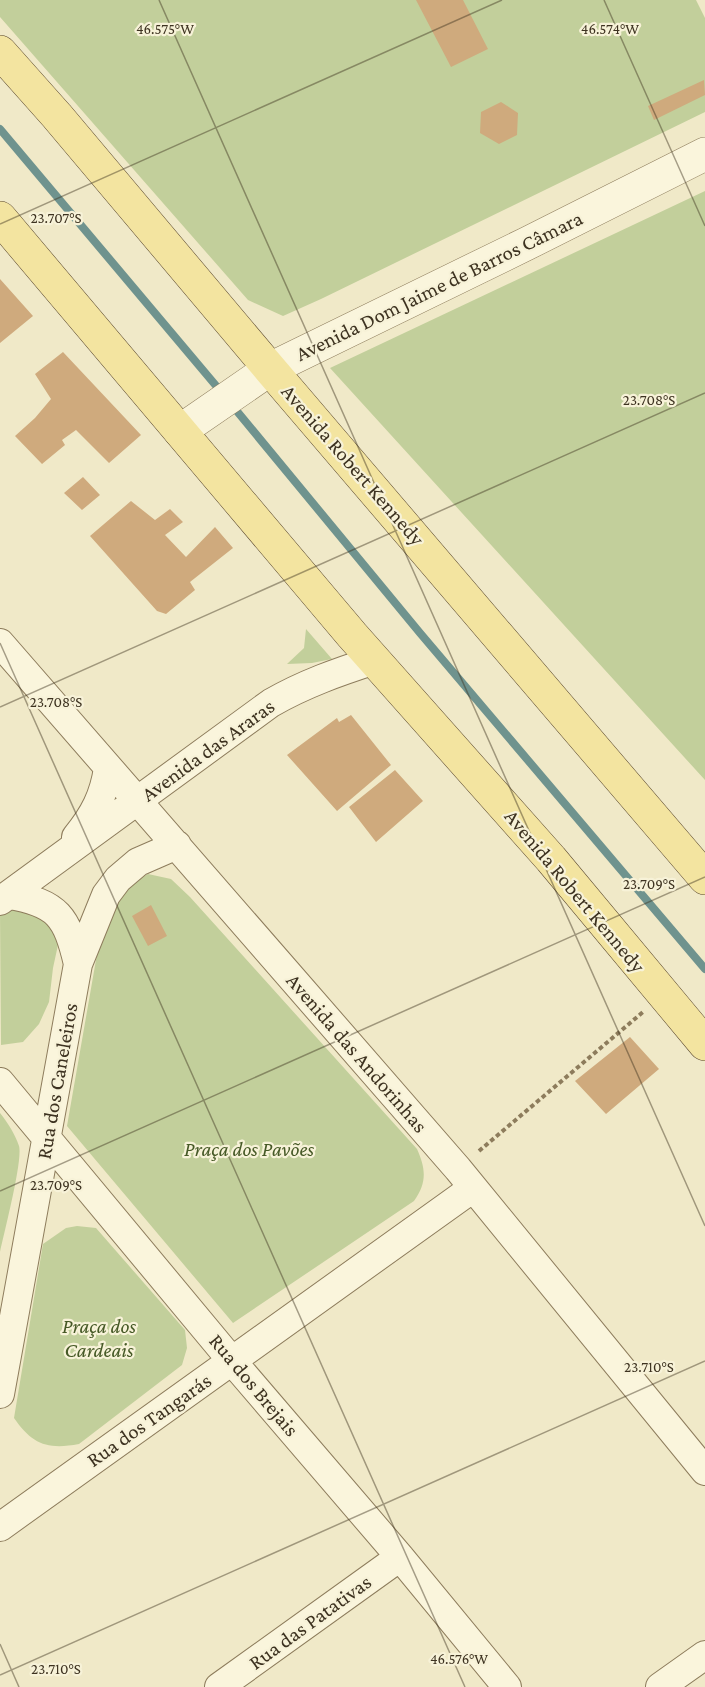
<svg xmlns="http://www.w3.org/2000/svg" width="705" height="1687" font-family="'Crimson Pro',serif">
	<rect width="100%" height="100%" fill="#f0e9c8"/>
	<path fill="#c2cf9b" d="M0 0H696L705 18V112L321 299 283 316 248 300 0 17Z
		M705 191V780L330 368Z
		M306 629 332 659 312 663 287 664 304 648Z
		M148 874 171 879 190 897 417 1149C426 1169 427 1183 414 1201L233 1323 67 1126 104 914 132 883Z
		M24 905 61 931 53 968 49 1002 39 1024 23 1042 1 1045 0 912Z
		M0 1113C8 1123 15 1134 19 1146 23 1160 4 1233 0 1252Z
		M77 1226 96 1228 185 1330 187 1348 182 1365 79 1444C47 1450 32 1444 14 1418L43 1244 66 1228Z"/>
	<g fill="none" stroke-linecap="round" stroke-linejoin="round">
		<path stroke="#6f938e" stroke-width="8" d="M0 129 223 394
			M231 404 420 633 705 969"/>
	</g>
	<path fill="#cfaa7d" d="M416 0H463L488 49 451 67Z
		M704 80 705 95 654 120 648 106Z
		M501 102 518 113 517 135 499 144 480 133 481 112Z
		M0 279 33 316 0 343Z
		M63 352 141 435 109 463 76 430 62 440 65 445 42 464 15 436 35 418 51 399 35 374Z
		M83 477 100 495 82 510 64 493Z
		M131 501 155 520 170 509 183 522 165 535 186 557 215 527 233 548 190 582 195 590 166 614 157 611 90 536Z
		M351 715 391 765 337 811 287 755 337 718 339 722Z
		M395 770 423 801 376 842 349 807Z
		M151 905 167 936 148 946 132 916Z
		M630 1037 659 1069 606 1114 575 1081Z"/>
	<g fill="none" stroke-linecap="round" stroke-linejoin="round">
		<g stroke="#8d7c5c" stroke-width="30">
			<path id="minor" d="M0 643 458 1169 705 1471
				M76 837C94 815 104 796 108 768
				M9 895C58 903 67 917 78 964
				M0 901 271 703C304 684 338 672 375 660
				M0 1082 232 1361 400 1557 507 1687
				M0 1394 78 964 106 895 118 879 138 862 177 845
				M0 1527 473 1188
				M219 1687 400 1557
				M660 1687 705 1655"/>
		</g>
		<g stroke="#8d7c5c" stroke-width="34">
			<path id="tertiary" d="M180 431 270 369 526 244 705 154"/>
		</g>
		<g stroke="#5b4930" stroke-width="34">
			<path id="primary" d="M0 52 57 116 270 369 705 878
				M0 218 352 635 551 859 705 1044"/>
		</g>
		<path stroke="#8d7c5c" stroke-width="4" stroke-dasharray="4.5 3" stroke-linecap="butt" d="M479 1151 643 1012"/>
		<use href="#minor" stroke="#faf5dc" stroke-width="28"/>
		<use href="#tertiary" stroke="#faf5dc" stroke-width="33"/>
		<use href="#primary" stroke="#f3e4a0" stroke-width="33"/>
	</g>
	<path fill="none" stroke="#3d3220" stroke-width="1.5" stroke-opacity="0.45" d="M159 0 705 1226M604 0 705 226M0 224 502 0M0 643 465 1687M0 707 705 393M0 1191 705 877M0 1644 19 1687M0 1675 705 1361"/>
	<g text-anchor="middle" stroke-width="4.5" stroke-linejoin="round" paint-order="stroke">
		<g font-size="21" fill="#3d3220" stroke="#f7f2d8">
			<text transform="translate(439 286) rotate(-26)" y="7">Avenida Dom Jaime de Barros Câmara</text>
			<text transform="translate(353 465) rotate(49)" y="7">Avenida Robert Kennedy</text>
			<text transform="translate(208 750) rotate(-36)" y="7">Avenida das Araras</text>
			<text transform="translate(575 891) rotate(50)" y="7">Avenida Robert Kennedy</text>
			<text transform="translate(357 1053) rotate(49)" y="7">Avenida das Andorinhas</text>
			<text transform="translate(57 1081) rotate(-80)" y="7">Rua dos Caneleiros</text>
			<text transform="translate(254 1385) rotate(50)" y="7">Rua dos Brejais</text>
			<text transform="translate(149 1420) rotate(-35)" y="7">Rua dos Tangarás</text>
			<text transform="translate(310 1622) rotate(-36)" y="7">Rua das Patativas</text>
		</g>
		<g font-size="21" font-style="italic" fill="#465926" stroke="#f7f2d8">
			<text x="249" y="1156">Praça dos Pavões</text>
			<text x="99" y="1333">Praça dos<tspan x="99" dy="24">Cardeais</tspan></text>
		</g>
	</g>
	<g font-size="15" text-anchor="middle" fill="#3d3220" stroke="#f7f2d8" stroke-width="4.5" stroke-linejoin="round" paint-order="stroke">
		<text x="165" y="34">46.575°W</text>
		<text x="610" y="34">46.574°W</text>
		<text x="56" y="223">23.707°S</text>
		<text x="649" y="405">23.708°S</text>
		<text x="56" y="707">23.708°S</text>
		<text x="649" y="889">23.709°S</text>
		<text x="56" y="1190">23.709°S</text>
		<text x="649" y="1372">23.710°S</text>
		<text x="459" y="1664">46.576°W</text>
		<text x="56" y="1674">23.710°S</text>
	</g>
</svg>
